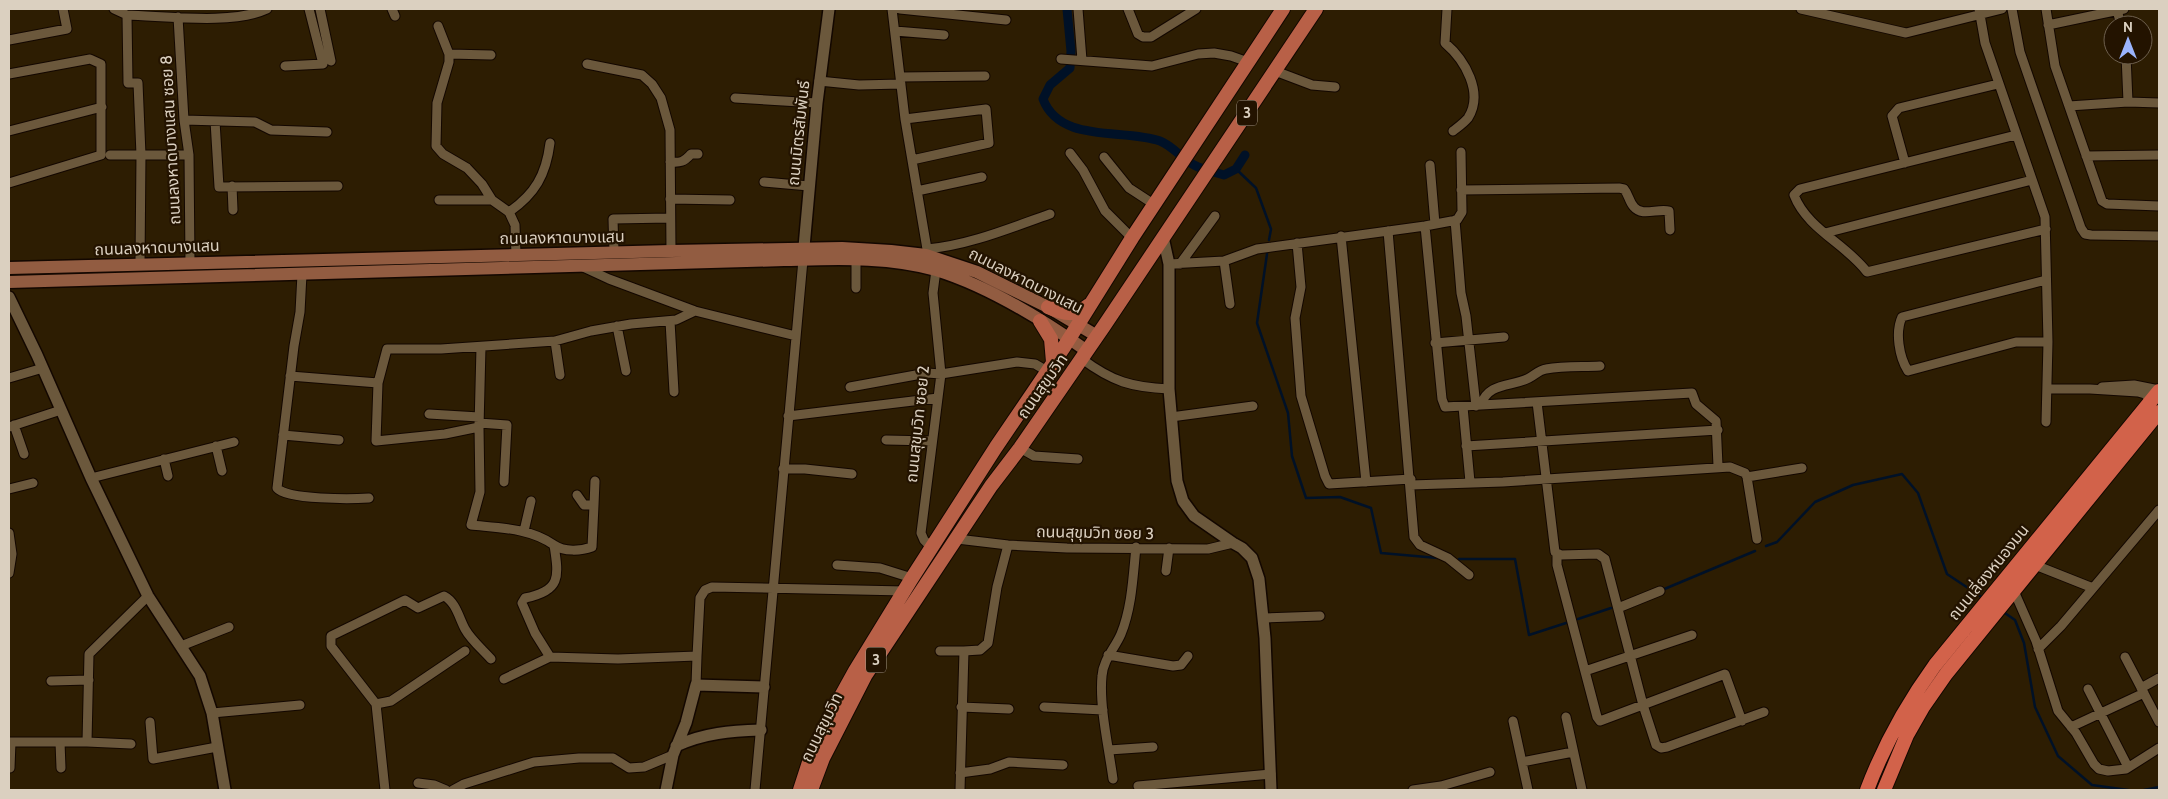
<svg xmlns="http://www.w3.org/2000/svg" width="2168" height="799" font-family="Cabin,'Noto Sans Thai',sans-serif">
	<rect width="100%" height="100%" fill="#2d1d02"/>
	<g fill="none" stroke-linecap="round" stroke-linejoin="round">
		<path stroke="#001127" stroke-width="2.5" d="M1236 169 1256 188 1271 229 1269 240
			M1267 254 1257 323 1288 413 1292 456 1306 498 1340 497 1371 508 1381 553 1438 558
			M1766 546 1777 542 1815 502 1853 485 1902 474 1918 493 1947 574 1983 598
			M1459 559H1515L1529 635 1566 623
			M1662 590 1755 551
			M2002 611 2015 620 2024 643 2035 707 2058 756 2092 785 2128 790
			M1578 619 1611 608
			M2144 790 2159 787"/>
		<path stroke="#001127" stroke-width="9" d="M1067 9 1071 51 1070 68 1050 85 1043 99C1060 144 1124 128 1160 141 1173 146 1182 159 1194 165 1203 170 1214 172 1224 175L1236 169 1245 155"/>
		<g stroke="#130700" stroke-width="11">
			<path id="minor" d="M114 9 127 15C166 16 233 25 267 9
				M320 9 331 61
				M392 9 395 16
				M892 9 905 119 927 249 926 255
				M900 9 1006 20
				M1078 9 1082 60
				M1128 9 1138 34 1143 37H1151L1196 9
				M1447 9 1445 43C1465 60 1484 93 1468 118 1464 123 1458 127 1453 131
				M1801 9 1906 33 2002 9
				M1979 9 1985 43 2045 217 2048 342 2046 422
				M2012 9 2020 52 2081 228 2085 234 2091 235 2159 236
				M2046 9 2055 66 2102 201 2107 204 2159 206
				M2117 10 2121 25
				M127 15 128 83H138L141 155 140 263
				M178 17 184 120 189 155 190 262
				M2048 25 2124 9
				M438 26 449 54V62L437 103 436 146 443 154 467 168 482 184 492 200 509 212 515 225 516 255
				M895 31 944 35
				M9 40 67 29 63 9
				M449 54 491 55
				M2126 55 2128 102
				M1061 59 1152 66 1198 54 1214 53 1231 56 1248 62
				M587 64 642 75 652 84 661 98 670 130 671 251
				M285 66 323 64 309 9
				M1275 71 1312 85 1335 87
				M9 74 90 59 101 64V155L9 183
				M900 77 985 76
				M819 81 859 85 901 84
				M735 98 817 103
				M2069 106 2128 102 2159 103
				M905 119 986 109 989 143 912 160
				M184 120 255 122 271 130 327 132
				M215 121 219 187 338 186
				M9 131 102 107
				M2016 135 1800 189 1794 195C1807 229 1846 244 1867 272L2046 229
				M1070 153 1083 170 1105 211 1132 238
				M110 155H189
				M2086 156 2159 155
				M1104 157 1129 188 1155 205
				M670 162C680 163 684 162 691 154H698
				M1905 163 1892 116 1899 108 1998 84
				M1430 165 1435 224
				M764 182 809 186
				M232 186 233 210
				M1461 190 1619 188 1624 189C1629 195 1629 202 1634 207 1642 217 1658 208 1669 211L1670 230
				M917 191 982 177
				M670 199 730 200
				M439 200H492
				M509 212C535 194 546 175 550 143
				M1455 220 1461 293 1466 316 1476 406
				M1425 226 1442 399 1445 407 1692 393 1696 404 1716 421 1718 466
				M1388 231 1414 537 1420 545 1448 558 1469 575
				M1825 233 2032 180
				M1341 236 1366 482
				M1297 243 1301 287 1295 318 1301 396 1325 476 1329 484 1411 479
				M927 249C970 245 1010 228 1050 214
				M614 252 613 219 670 218
				M1224 261 1230 304
				M1169 264 1224 261 1257 249 1425 226 1457 220 1462 212 1461 152
				M1180 264 1215 216
				M583 267 609 279 695 311 796 336
				M302 274 300 312 294 346 277 488C287 500 352 499 369 498
				M2046 280 1902 317C1895 332 1899 357 1908 371L2016 342H2048
				M856 288V259
				M670 321 674 392
				M617 326 626 371
				M555 341 560 375
				M1435 343 1504 337
				M481 347 479 427 480 492 471 525C500 528 530 528 554 545 559 577 561 591 525 598L522 603 535 633 550 657
				M1082 359C1113 382 1131 387 1169 389
				M290 376 378 383
				M9 378 43 368
				M850 387 927 373 941 374 1017 362 1035 364 1047 371
				M2102 387 2134 385 2159 390
				M2047 389H2090L2138 392 2145 394 2151 400
				M1537 402 1555 552 1561 555 1598 554 1605 559 1643 705 1656 745 1661 748 1667 747 1764 712
				M1481 405C1488 382 1512 387 1529 378 1535 375 1539 370 1546 369 1564 366 1582 367 1600 366
				M1463 407 1470 482
				M429 414 479 417
				M788 416 938 398
				M1171 417 1253 406
				M479 423 507 425 504 482
				M14 425 24 454
				M9 427 61 410
				M479 427 445 434 376 441 378 383 387 349H441L555 341 591 331 631 324 676 320 695 311
				M283 435 339 440
				M886 440 932 441
				M216 446 222 471
				M1466 446 1718 430
				M1020 448 1034 456 1078 459
				M164 459 168 476
				M783 469H805L852 474
				M1747 477 1802 468
				M91 478 234 442
				M1411 485 1503 482 1730 467 1745 473 1747 477 1757 539
				M9 489 33 483
				M577 495 584 505H594L595 481
				M524 531 531 501
				M9 533 12 554 9 573
				M957 539 1008 545 1067 548 1208 549 1233 543
				M554 545C564 552 581 551 592 547L594 505
				M931 547 924 540 921 533 941 374 933 293 936 270
				M1557 554V565L1597 717 1600 721 1725 674 1742 721
				M837 565 880 568 912 578
				M2035 565 2093 588
				M1166 571 1169 548
				M2014 591 2036 641 2058 711 2076 733 2094 764 2099 769 2108 771 2126 769 2159 748
				M1618 608 1660 591
				M1263 618 1320 616
				M181 646 229 627
				M2038 649 2061 626 2159 510
				M940 651H964
				M1108 655 1173 666 1181 665 1188 656
				M697 656 700 598 705 590 712 587 905 591
				M2125 657 2159 722
				M1585 671 1692 635
				M504 679 550 657 618 659 697 656 696 685
				M51 681 89 680
				M2141 688 2159 678
				M2088 689 2128 767
				M376 704 391 701 465 651
				M961 707 1009 709
				M1044 707 1103 710
				M212 713 300 705
				M1566 717 1582 790
				M1513 721 1528 790
				M150 722 153 759 217 747
				M2071 727 2144 693
				M9 742H87L89 654 148 596
				M60 742 61 768
				M87 742 131 744
				M1109 750 1153 747
				M1522 762 1573 752
				M10 768 11 742
				M960 773 990 769 1009 762 1063 765
				M1113 779C1109 749 1099 706 1102 676 1103 660 1115 648 1121 634 1132 607 1133 576 1136 547
				M418 783 434 785 446 790
				M1138 786 1271 774
				M385 790 376 704 331 646V636L405 600 418 608 444 596C456 602 459 618 465 629 471 640 483 650 491 659
				M453 790 464 784 534 762 579 758H613L629 768 644 767 673 755
				M755 790 803 260
				M960 790 964 651 980 650 988 643 997 587 1008 545
				M1413 790 1441 786 1490 772"/>
		</g>
		<g stroke="#130700" stroke-width="14">
			<path id="tertiary" d="M1163 237 1169 264V389L1177 481 1183 501 1194 516 1233 543 1242 548 1252 558 1259 579 1265 638 1271 790
				M803 258 817 103 829 9
				M9 297 37 355 91 478 148 596 200 676 212 713 225 790
				M676 746C704 733 731 731 761 730
				M666 790 673 755 686 723 696 685 764 687"/>
		</g>
		<g stroke="#130700" stroke-width="15">
			<path id="secondary" d="M9 268 671 251 842 248 891 251 926 255 977 272 1048 307 1097 336
				M9 282 784 260C834 259 887 256 936 270 988 286 1043 320 1087 351"/>
		</g>
		<g stroke="#130700" stroke-width="16">
			<path id="primary" d="M1048 307C1064 314 1074 317 1089 305
				M1040 321 1051 339 1053 362
				M800 790 811 756 834 709 855 671 912 578 996 447 1064 347 1132 238 1283 9
				M811 790 823 758 865 676 991 486 1020 448 1104 326 1316 9"/>
		</g>
		<g stroke="#130700" stroke-width="16">
			<path id="trunk" d="M1867 790C1884 745 1906 705 1935 665L2159 391
				M1884 790 1907 735 1923 707 1946 674 2159 412"/>
		</g>
		<use href="#minor" stroke="#6b583c" stroke-width="9"/>
		<use href="#tertiary" stroke="#6b583c" stroke-width="11"/>
		<use href="#secondary" stroke="#925c41" stroke-width="12"/>
		<use href="#primary" stroke="#b86047" stroke-width="14"/>
		<use href="#trunk" stroke="#d2624a" stroke-width="14"/>
	</g>
	<g text-anchor="middle" stroke-width="4.5" stroke-linejoin="round" paint-order="stroke">
		<g fill="#231300" stroke="#a49786" stroke-width="1">
			<rect x="1237" y="100.5" width="20" height="25" rx="4"/>
			<rect x="866" y="647.5" width="20" height="25" rx="4"/>
		</g>
		<g font-size="15" font-weight="bold" fill="#dbd0c0">
			<text x="1247" y="118">3</text>
			<text x="876" y="665">3</text>
		</g>
		<g font-size="16" fill="#dbd0c0" stroke="#231300">
			<text transform="translate(798 133) rotate(-84)" y="6">ถนนมิตรสัมพันธ์</text>
			<text transform="translate(170 140) rotate(-93)" y="6">ถนนลงหาดบางแสน ซอย 8</text>
			<text transform="translate(562 237) rotate(-1)" y="6">ถนนลงหาดบางแสน</text>
			<text transform="translate(157 247) rotate(-2)" y="6">ถนนลงหาดบางแสน</text>
			<text transform="translate(1026 280) rotate(27)" y="6">ถนนลงหาดบางแสน</text>
			<text transform="translate(1042 386) rotate(-55)" y="6">ถนนสุขุมวิท</text>
			<text transform="translate(917 424) rotate(-84)" y="6">ถนนสุขุมวิท ซอย 2</text>
			<text transform="translate(1095 532) rotate(1)" y="6">ถนนสุขุมวิท ซอย 3</text>
			<text transform="translate(1988 572) rotate(-51)" y="6">ถนนเลี่ยงหนองมน</text>
			<text transform="translate(821 727) rotate(-64)" y="6">ถนนสุขุมวิท</text>
		</g>
	</g>
	<rect width="2168" height="799" fill="none" stroke="#dbd0c0" stroke-width="20"/>
	<g transform="translate(2128 40)"><circle r="24" fill="#231300" stroke="#6d5f4d"/>
	<path d="M0-4L9 19L0 12L-9 19Z" fill="#9bb4fd"/>
	<text y="-8" font-size="14" font-weight="bold" text-anchor="middle" fill="#dbd0c0">N</text>
	</g>
</svg>
